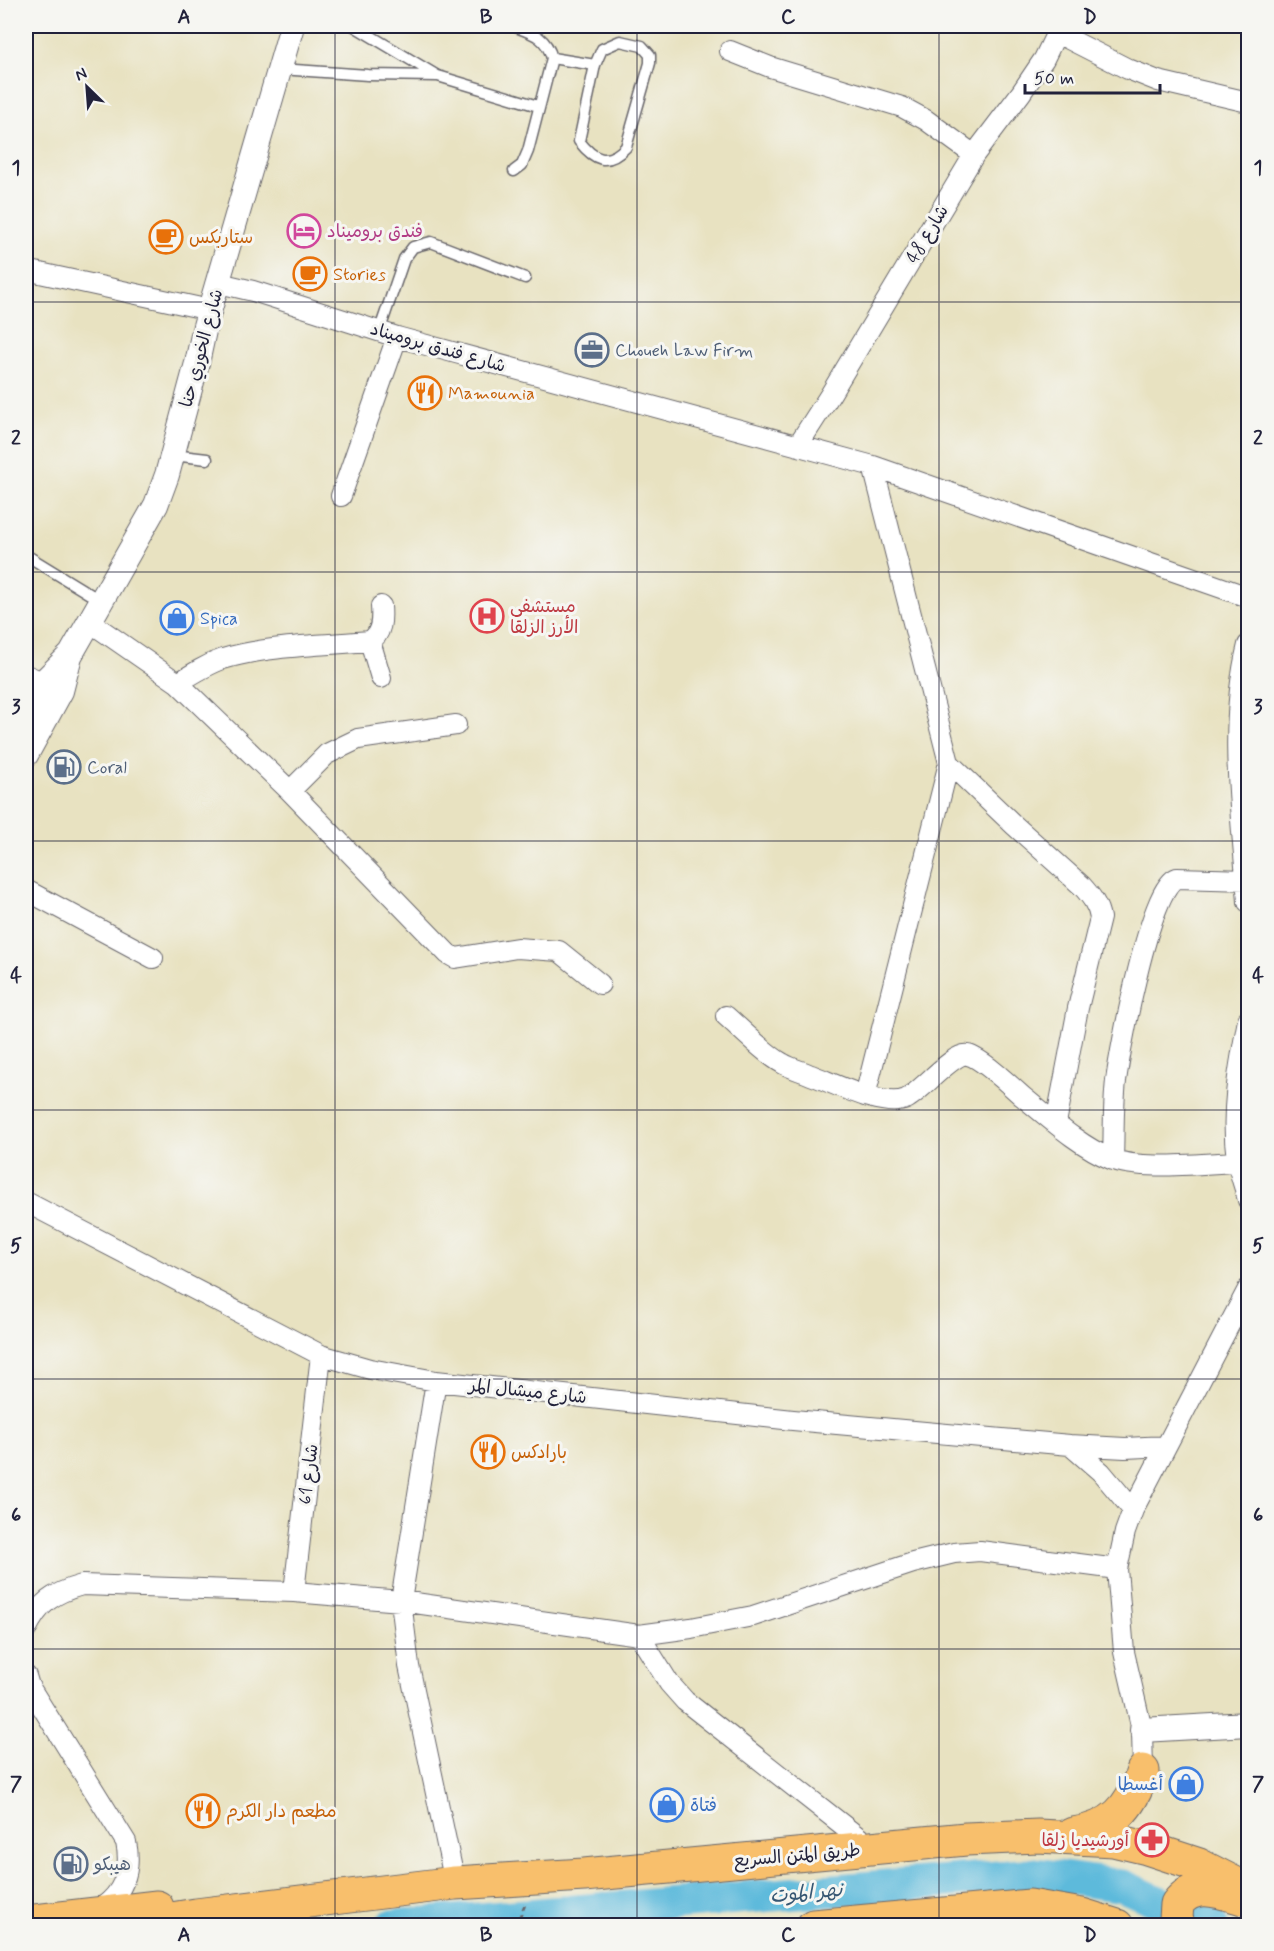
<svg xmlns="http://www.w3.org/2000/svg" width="1274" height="1951" font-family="Mynerve,'Playpen Sans Arabic',sans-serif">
	<rect width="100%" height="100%" fill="#f6f6f2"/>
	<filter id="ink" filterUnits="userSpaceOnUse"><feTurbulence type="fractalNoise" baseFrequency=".0167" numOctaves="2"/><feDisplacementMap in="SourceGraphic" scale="12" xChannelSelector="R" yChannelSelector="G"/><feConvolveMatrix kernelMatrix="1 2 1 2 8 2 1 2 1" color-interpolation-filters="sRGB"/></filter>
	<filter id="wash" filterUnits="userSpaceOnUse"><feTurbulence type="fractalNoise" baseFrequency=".008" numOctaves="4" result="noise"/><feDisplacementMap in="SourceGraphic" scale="24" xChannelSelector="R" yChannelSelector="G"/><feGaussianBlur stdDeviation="1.35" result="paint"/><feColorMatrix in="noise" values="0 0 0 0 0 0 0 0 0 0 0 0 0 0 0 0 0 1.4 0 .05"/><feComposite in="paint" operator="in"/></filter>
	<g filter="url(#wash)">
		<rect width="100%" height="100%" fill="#e8e2c1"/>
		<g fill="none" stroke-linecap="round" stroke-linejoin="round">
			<path stroke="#5dbadb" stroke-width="33" d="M391 1926 1035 1874 1123 1886 1212 1926"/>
		</g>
	</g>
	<g filter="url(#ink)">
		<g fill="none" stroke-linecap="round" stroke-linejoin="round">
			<g stroke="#67656a" stroke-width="13">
				<path id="service" d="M354 26 436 75
					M513 26C532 33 546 36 552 58L528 151 522 165 514 171
					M620 41 642 46 650 55V63L626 147C607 167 594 160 579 141L595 65 602 49Z
					M552 58 595 65
					M280 69 368 75 438 76 538 106
					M379 332 404 259 413 247 431 242 525 278
					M173 455 207 459
					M26 555 101 601"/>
			</g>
			<g stroke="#67656a" stroke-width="22">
				<path id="minor" d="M1057 33 1128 69 1158 81 1248 102
					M730 51 770 67 902 107 926 120 974 155
					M26 270 210 310
					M219 283 253 291 397 337 873 466 1248 597
					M798 445 830 395 974 155 1021 93 1044 59 1060 26
					M873 466 949 763 1014 825 1082 886C1091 896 1098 905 1100 918L1078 1008 1056 1123
					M341 496 397 337
					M90 622 178 683 290 791 448 954 455 958 517 948 559 951 600 984
					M370 641 381 678
					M1248 645C1227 728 1242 818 1248 902
					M26 675 56 688
					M178 683C192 674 206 665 223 659 264 646 325 645 370 641 382 634 382 619 381 606
					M290 791 327 754 358 739 456 725
					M26 890 153 958
					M726 1016C741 1029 765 1054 782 1063 790 1068 802 1071 811 1075 833 1083 884 1109 906 1099 922 1091 953 1052 968 1055 981 1058 1011 1086 1022 1096 1048 1117 1079 1146 1111 1159 1142 1171 1203 1163 1237 1162
					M1248 1020C1239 1067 1230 1112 1237 1159 1239 1173 1245 1187 1248 1200
					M865 1096 949 763
					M1113 1160C1114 1134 1113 1107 1116 1081 1120 1051 1150 885 1177 878L1247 880
					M26 1202 321 1355 370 1369 436 1381 793 1420 1070 1445 1125 1448 1166 1446
					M436 1381 401 1601 409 1666 455 1883
					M1070 1445 1101 1472 1133 1510
					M294 1592 321 1355
					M26 1630C39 1603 53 1593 82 1585L294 1592 401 1601 639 1635 691 1628 753 1616 913 1563 954 1553 980 1551 1117 1569
					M639 1635 669 1683 685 1701 872 1848
					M26 1676 29 1686 126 1842C132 1871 123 1896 96 1911
					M1143 1771 1142 1730 1124 1652 1117 1569 1125 1532 1133 1510 1248 1289"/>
			</g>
			<g stroke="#67656a" stroke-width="26">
				<path id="tertiary" d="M26 714 43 682 71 654 156 505 167 475 197 363 205 326 292 26
					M26 755 61 691 70 656
					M1142 1730 1248 1724"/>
			</g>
			<g stroke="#67656a" stroke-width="35">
				<path id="motorway" d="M1073 1834C1113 1828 1131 1808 1143 1771
					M26 1922 157 1907
					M129 1926 196 1915 455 1883 584 1875 966 1839 1038 1836 1113 1840 1147 1848 1199 1865 1248 1890
					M813 1926 1030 1906 1082 1915 1117 1926
					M1179 1926 1176 1919 1177 1904C1193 1881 1219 1891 1242 1898"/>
			</g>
			<path stroke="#67656a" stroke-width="3" stroke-dasharray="4.5 4.5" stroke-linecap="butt" d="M516 1926 526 1902"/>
			<use href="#service" stroke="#fff" stroke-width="10"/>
			<use href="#minor" stroke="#fff" stroke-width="20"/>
			<use href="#tertiary" stroke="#fff" stroke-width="24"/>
			<use href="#motorway" stroke="#f8bf6c" stroke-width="33"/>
		</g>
	</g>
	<path fill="none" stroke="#22223b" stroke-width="1.5" stroke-opacity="0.55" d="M335 26V1926M637 26V1926M939 26V1926M26 302H1248M26 572H1248M26 841H1248M26 1110H1248M26 1379H1248M26 1649H1248"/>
	<defs>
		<g id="hotel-ring" transform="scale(1.725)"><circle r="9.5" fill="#f6f6f2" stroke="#d1479c" stroke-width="1.5"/><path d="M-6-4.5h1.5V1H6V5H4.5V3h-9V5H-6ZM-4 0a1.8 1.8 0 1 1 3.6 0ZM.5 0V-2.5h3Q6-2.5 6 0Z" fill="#d1479c"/></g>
		<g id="cafe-ring" transform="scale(1.725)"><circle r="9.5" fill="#f6f6f2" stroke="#e8710a" stroke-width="1.5"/><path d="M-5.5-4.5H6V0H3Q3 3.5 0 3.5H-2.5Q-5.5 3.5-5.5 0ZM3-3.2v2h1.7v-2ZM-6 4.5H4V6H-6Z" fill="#e8710a"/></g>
		<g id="office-ring" transform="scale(1.725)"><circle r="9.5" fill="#f6f6f2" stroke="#5c6f8a" stroke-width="1.5"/><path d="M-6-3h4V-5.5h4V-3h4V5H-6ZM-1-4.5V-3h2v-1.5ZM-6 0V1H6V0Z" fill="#5c6f8a"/></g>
		<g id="restaurant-ring" transform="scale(1.725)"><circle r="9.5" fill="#f6f6f2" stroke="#e8710a" stroke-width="1.5"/><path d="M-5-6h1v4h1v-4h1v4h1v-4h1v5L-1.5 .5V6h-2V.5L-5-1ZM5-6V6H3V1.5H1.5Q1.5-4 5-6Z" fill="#e8710a"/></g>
		<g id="hospital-ring" transform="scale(1.725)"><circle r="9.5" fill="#f6f6f2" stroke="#e0444e" stroke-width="1.5"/><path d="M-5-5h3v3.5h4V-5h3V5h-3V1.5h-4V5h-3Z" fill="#e0444e"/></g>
		<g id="shop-ring" transform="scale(1.725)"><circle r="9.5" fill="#f6f6f2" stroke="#3f7fe0" stroke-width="1.5"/><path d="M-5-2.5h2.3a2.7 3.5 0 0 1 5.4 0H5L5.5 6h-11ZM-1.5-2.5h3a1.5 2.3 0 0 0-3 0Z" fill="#3f7fe0"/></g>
		<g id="fuel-ring" transform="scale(1.725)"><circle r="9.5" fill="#f6f6f2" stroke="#5c6f8a" stroke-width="1.5"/><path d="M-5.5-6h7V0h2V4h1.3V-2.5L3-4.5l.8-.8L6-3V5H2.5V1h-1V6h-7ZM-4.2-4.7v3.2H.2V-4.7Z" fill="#5c6f8a"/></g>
		<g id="pharmacy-ring" transform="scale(1.725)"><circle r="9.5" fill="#f6f6f2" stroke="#e0444e" stroke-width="1.5"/><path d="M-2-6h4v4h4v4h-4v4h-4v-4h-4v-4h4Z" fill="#e0444e"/></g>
	</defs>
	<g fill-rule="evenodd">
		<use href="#hotel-ring" x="304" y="231"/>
		<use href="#cafe-ring" x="166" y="237"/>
		<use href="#cafe-ring" x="310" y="274"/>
		<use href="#office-ring" x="592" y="350"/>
		<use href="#restaurant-ring" x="425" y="393"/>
		<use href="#hospital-ring" x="487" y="616"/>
		<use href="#shop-ring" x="177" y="618"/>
		<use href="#fuel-ring" x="64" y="767"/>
		<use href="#restaurant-ring" x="488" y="1452"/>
		<use href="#shop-ring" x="1186" y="1784"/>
		<use href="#shop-ring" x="667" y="1805"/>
		<use href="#restaurant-ring" x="203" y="1811"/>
		<use href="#pharmacy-ring" x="1152" y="1840"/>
		<use href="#fuel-ring" x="71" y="1864"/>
	</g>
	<g text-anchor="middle" stroke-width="6" stroke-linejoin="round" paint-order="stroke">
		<g font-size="18" fill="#b23c85" stroke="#f6f6f2" text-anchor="start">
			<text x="327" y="237">فندق بروميناد</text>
		</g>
		<g font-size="18" fill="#22223b" stroke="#f6f6f2">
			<text transform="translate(927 234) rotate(-59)" y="6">شارع 48</text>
			<text transform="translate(438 347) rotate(16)" y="6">شارع فندق بروميناد</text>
			<text transform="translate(201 348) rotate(-75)" y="6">شارع الخوري حنا</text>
			<text transform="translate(528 1391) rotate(6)" y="6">شارع ميشال المر</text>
			<text transform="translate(308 1474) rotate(-83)" y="6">شارع 61</text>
			<text transform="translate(797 1855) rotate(-5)" y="6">طريق المتن السريع</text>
		</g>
		<g font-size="18" fill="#c56008" stroke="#f6f6f2" text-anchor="start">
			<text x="189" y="243">ستاربكس</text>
			<text x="333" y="280">Stories</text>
			<text x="448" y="399">Mamounia</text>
			<text x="511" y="1458">بارادكس</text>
			<text x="226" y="1817">مطعم دار الكرم</text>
		</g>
		<g font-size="18" fill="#4e5e75" stroke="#f6f6f2" text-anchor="start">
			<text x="615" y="356">Choueh Law Firm</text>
			<text x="87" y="773">Coral</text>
			<text x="94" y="1870">هيبكو</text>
		</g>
		<g font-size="18" fill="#be3a42" stroke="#f6f6f2" text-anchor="start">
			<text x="510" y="612">مستشفى<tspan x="510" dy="21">الأرز الزلقا</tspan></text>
			<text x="1129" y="1846" text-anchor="end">أورشيديا زلقا</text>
		</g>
		<g font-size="18" fill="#366cbe" stroke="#f6f6f2" text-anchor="start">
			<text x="200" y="624">Spica</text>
			<text x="1163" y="1790" text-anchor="end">أغسطا</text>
			<text x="690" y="1811">فتاة</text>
		</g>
		<g font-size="20" font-style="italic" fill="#375773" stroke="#f6f6f2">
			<text transform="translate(806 1892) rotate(-5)" y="7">نهر الموت</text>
		</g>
	</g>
	<rect width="1274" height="1951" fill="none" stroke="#f6f6f2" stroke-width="66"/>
	<g transform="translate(87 87) rotate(335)" stroke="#f6f6f2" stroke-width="4.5" paint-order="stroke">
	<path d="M0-4.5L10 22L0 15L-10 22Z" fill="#22223b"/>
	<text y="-9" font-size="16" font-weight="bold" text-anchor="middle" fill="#22223b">N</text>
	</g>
	<path d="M1025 84v9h135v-9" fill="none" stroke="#22223b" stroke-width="3"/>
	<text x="1034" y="84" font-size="18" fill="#22223b" stroke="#f6f6f2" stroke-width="4.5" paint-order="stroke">50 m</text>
	<rect x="33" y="33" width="1208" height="1885" fill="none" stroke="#22223b" stroke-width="2"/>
	<g font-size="20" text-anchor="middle" font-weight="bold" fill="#22223b">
		<text x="184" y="23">A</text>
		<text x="486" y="23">B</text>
		<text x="788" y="23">C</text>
		<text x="1090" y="23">D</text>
		<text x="16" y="174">1</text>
		<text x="1258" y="174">1</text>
		<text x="16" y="444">2</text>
		<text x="1258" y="444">2</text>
		<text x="16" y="713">3</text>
		<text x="1258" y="713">3</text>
		<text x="16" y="982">4</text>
		<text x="1258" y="982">4</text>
		<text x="16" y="1252">5</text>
		<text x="1258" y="1252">5</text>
		<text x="16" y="1521">6</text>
		<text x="1258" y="1521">6</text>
		<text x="16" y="1790">7</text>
		<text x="1258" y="1790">7</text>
		<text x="184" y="1941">A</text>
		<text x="486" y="1941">B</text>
		<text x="788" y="1941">C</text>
		<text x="1090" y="1941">D</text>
	</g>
</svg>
